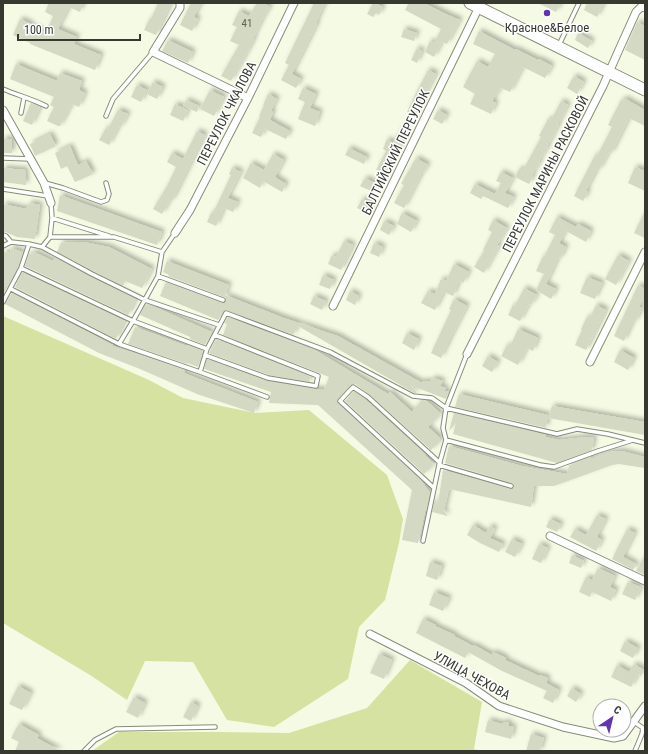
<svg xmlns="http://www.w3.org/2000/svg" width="648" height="754" font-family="'Roboto Condensed',sans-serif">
	<defs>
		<filter id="shadow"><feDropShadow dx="3" dy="-3" stdDeviation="2" flood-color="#0004"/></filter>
	</defs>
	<rect width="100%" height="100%" fill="#f5fae4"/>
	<path fill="#d5e2a2" d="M3 316 149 380 183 398 255 413 309 410 387 475 403 519 399 543 385 600 359 627 348 679 274 727 227 720 193 662 145 661 127 700 90 675 3 623Z
		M410 660 482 702 474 749 480 751H92L119 732H216L289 733 367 708Z"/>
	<path fill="#d4d9c3" filter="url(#shadow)" d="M49 3H83L80 12 69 7 58 29 77 37 74 44 101 55 95 70 30 44V43L13 35 20 19 31 24 30 26 46 33 53 16 45 12Z
		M158 3H171L156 35 144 30 150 18 151 19Z
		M191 3H201L194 17 198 19 192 31 180 25Z
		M257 3H264L270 7 262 20 253 39H254L250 47 231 81 221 76 239 45 230 41 237 27 232 25 239 11 249 16Z
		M314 3H325L316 23 317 24 292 74 301 79 296 88 281 80 289 65 285 63Z
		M373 3H375L383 7 379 15 376 13 373 17 367 14Z
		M409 3H424L448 15 460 20 447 44 442 42 434 57 425 52 430 41 434 43 441 29 405 10Z
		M538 3H561L556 12Z
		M587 3H604L597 17 584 10Z
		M637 22 645 26V60L625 50Z
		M404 29 417 33 414 41 401 37Z
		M479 31 515 50 516 49 538 60 539 59 552 66 545 78 523 67 510 92 501 88 492 101 496 103 491 114 470 104 475 94 463 87 477 61 488 67 495 54 473 44Z
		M578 33 592 41 588 48 575 40Z
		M168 40 193 52 188 63 162 51Z
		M417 48 422 51 417 63 411 60Z
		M16 64 57 81 60 73 82 81 79 90 85 93 79 107 72 104 60 126H58L47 121 54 107 50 105 54 97 10 79Z
		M428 70 436 74 419 106 420 107 415 116 407 112 416 93Z
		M574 76 584 82 577 94 567 88Z
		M153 82 163 87 157 99 147 94Z
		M137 85 147 90 141 102 131 97Z
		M303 88 316 94 310 108 320 112 315 126 298 119 305 102 298 99Z
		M210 90 224 97 214 116 200 109Z
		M268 94 277 99 271 111 273 112 270 120 290 131 286 139 265 129 261 137 252 133 260 117 259 116 264 105H263Z
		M624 98 645 110V126L629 118 611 154 609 152 599 170 597 169 586 191 588 192 583 201 574 196 595 155 597 156 612 127 608 125 621 100 623 101Z
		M186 100 199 106 197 112 183 106Z
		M561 101 568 105 558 124H559L547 147H548L539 161 540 162 532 175 533 176 529 184 515 177 519 169 523 170 541 137 539 136 548 119 551 120Z
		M31 103 40 107 32 125 23 121Z
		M175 104 188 110 183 121 170 115Z
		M118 110 128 114 121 127 119 126 109 145 99 140 106 128 108 129Z
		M438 110 447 115 442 124 433 119Z
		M401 129 407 132 385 174 376 170 386 151 383 149 387 139 393 143Z
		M197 131 205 135 172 201 170 200 162 214 153 209 167 186 176 167 167 162 172 153 183 159Z
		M50 134 56 146 35 156 30 144Z
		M3 139H12V153H3Z
		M70 146 78 165 86 161 93 174 75 182 67 166 61 169 55 153Z
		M349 148 367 157 364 164 345 155Z
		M273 154 284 160 275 177 286 184 282 192 263 181 260 188 243 178 251 163 264 170Z
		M416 158 428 165 423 173H422L404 208 394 203 404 185 401 184Z
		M635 167 645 171V191L628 183Z
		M3 168 25 170 26 185 3 182Z
		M232 168 241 172 228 198 238 202 233 212 224 208 216 226 207 222 211 213H213L231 175 229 174Z
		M501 172 513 178 505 193 514 197 508 208 483 196 481 199 470 193 475 184 495 194 501 183 496 181Z
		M365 178 375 183 371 191 360 186Z
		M60 195 162 232 157 245 57 211Z
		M362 199 372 204 368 213 357 208Z
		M30 203 40 205 35 239 17 237 3 231V204L26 209Z
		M645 211V238L634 233Z
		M402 213 417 221 411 232 397 224Z
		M557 217 576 227 578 224 591 231 586 242 566 231 559 243 566 247 560 259 558 258 546 284 556 289 551 299 536 290 544 274 536 271 543 256 544 257 555 235 549 232Z
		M493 220 507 228 497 245 499 246 484 273 474 267 484 251 483 250 492 232 488 230Z
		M384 221 394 226 389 235 380 230Z
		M344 241 353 245 341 270 328 264 332 255 336 257Z
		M84 242 109 247 152 269 142 288 125 281 123 286 93 271 57 252 61 243Z
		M374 243 383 247 379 257 370 253Z
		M11 248 23 252 18 267 3 295V256L4 252 10 253Z
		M34 252 53 261 55 257 91 277 136 299 128 315 25 266 29 254 32 255Z
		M618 255 629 261 616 285 605 279Z
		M167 261 229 285 225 295 284 318 338 336 422 383 423 381 430 382 433 378 443 381 440 386 446 388 444 391 449 392 446 399 410 385 417 392 416 393H414L298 326 293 335 226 310 223 311 218 320 160 296 166 282 222 303H225L226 301V298L224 297 168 276 169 275 163 272Z
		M454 264 469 272 463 283 459 281 453 296 444 292 435 310 421 303 428 291 435 294 441 279 446 281Z
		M22 272 125 321 116 339 15 287Z
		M323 275 334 280 330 289 319 285Z
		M587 277 602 283 595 299 580 293Z
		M638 285 645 289V295L639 307 642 308 635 322 633 321 624 341 614 336Z
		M524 288 537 295 531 305 529 304 520 321 508 315 513 305 515 306Z
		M350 291 359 296 355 305 346 300Z
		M12 293 113 345V346L185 370 184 373 258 402 254 413 197 394 140 369 99 353 5 304Z
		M314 296 326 301 322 310 310 304Z
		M454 299 467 306 450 339 441 358 431 353 451 310 449 309Z
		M148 304 212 332 205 345 190 339V337L140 315 145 305 147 306Z
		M596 305 606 310 586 350 575 345 582 330 581 329 587 317 590 318Z
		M228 317 315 350 388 394 390 392 412 412 422 400 427 401 441 414 428 427 440 438V441L431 450 370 395 355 384H353L351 385 337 401 338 403 420 479 430 493 426 511H425L418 543 402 540 412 490 318 405 269 403 271 392 204 369 207 359 267 381 324 390 329 377 223 335 227 324 224 323Z
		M135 327 187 346V345L203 351 198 367 187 363V364L128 344Z
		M518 329 538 338 533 351 527 348 518 365 501 356 507 345 510 347Z
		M407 333 419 339 414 350 402 343Z
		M216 339 311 377 309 382 269 375 209 353Z
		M620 350 634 358 628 370 614 362Z
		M488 356 498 362 492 372 482 366Z
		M354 391 366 400 426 455V456L434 464 424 474 345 401Z
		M459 394 548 415 546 427 547 428 455 407Z
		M552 406 645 422V435L548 418Z
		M454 413 546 435 545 437 559 440 586 437 594 438 592 450 557 463 453 434 456 423 449 431Z
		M449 446 522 466 567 474 569 466H568L591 457 590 459 610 452 622 451 645 457V468L619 464 612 465 554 486H534L531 507 449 489 444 511 448 516 432 512 435 499 438 504 443 470 510 489H513L514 487V484L512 483 445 463Z
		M597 515 606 519 597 537 602 540 596 551 570 537 575 529 586 535Z
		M550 519 561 524 557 532 546 527Z
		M473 525 486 533 490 526 495 529 490 538 503 544 499 552 480 543 467 535Z
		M627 529 635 533 623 557 636 564 633 570 612 559Z
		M512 539 522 544 515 557 505 552Z
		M539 544 548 548 541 563 532 559Z
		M572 555 584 561 581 568 569 563Z
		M645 555V575L636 571Z
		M430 562 442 566 437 580 426 576Z
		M598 568 615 576 610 587 616 590 611 601 592 592 590 597 579 592 586 577 592 580Z
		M628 582 641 587 635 600 622 594Z
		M434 592 449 598 443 611 429 605Z
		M423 619 436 625 435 626 455 635 454 636 473 646 474 645 492 655 493 652 506 658 505 660 539 676 540 675 548 678 546 683 559 690 553 703 543 698 547 691 502 671 468 652 465 658 416 633Z
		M625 641 638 648 633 658 620 651Z
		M379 654 392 660 384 679 370 673Z
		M634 664 644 670 641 676 638 674 631 687 611 677 617 665 629 672Z
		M18 686 31 693 22 710 9 704Z
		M572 688 581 694 576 702 567 696Z
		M134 697 145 703 138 718 126 712Z
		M191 702 198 706 191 721 183 717Z
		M488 720 502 724 504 722 509 723V726L514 727 511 739 485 732Z
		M19 724 39 735 37 738 60 751H15L19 742 11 738Z
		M531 734 544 738 540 751H526Z"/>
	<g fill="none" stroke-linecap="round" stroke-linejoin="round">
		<g stroke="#878c78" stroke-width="5.5">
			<path id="service" d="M559 45 579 3
				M3 89C17 95 32 99 46 106
				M21 113 24 98
				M106 116 113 99 153 52
				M3 158 30 159
				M45 183 63 188 101 202 107 200 109 194 106 183
				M3 189 48 196
				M52 218 109 236
				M3 235 6 236 11 242
				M50 237H114L162 252
				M3 246 11 242 29 244 42 247 92 274 145 300 219 325
				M42 247 50 237 52 218 51 203
				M21 268 133 321 207 349
				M158 276 223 300
				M11 289 119 344 133 321 158 276 162 252 175 233
				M3 302 21 268 29 244
				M119 344 200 372
				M205 355 268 378 316 386 318 376 215 335
				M267 397 200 372 207 349 226 313 330 352 413 396 432 398 446 408 557 434 577 429 608 434 645 443
				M446 440 540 465 554 467 598 451 633 440
				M439 465 511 486
				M434 488 340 401 353 387 368 397 440 463
				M423 541 439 465 446 440 443 428 446 408 467 354
				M634 722 643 728 642 734 635 751
				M84 751 95 740 116 729 215 727"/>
		</g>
		<g stroke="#878c78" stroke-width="9">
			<path id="minor" d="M180 3V8L153 52 248 98
				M3 110 44 183 51 203
				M175 233 190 210 248 98 294 3
				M333 306 479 7
				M467 354 603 86 618 52 636 12 641 7 645 8
				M590 362 645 252
				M550 536 645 581
				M370 634 466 683 499 706 563 727 614 738 623 736 645 706"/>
		</g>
		<g stroke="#878c78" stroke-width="13">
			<path id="primary" d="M470 3 645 90"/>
		</g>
		<use href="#service" stroke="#fff" stroke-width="3.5"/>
		<use href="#minor" stroke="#fff" stroke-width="7"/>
		<use href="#primary" stroke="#fff" stroke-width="11"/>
	</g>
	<circle fill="#6135ad" stroke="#fff" stroke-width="1.5" cx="547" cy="13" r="4"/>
	<g text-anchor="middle" stroke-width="3" stroke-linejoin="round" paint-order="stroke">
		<g font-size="11" fill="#5e6156">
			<text x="247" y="27">41</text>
		</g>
		<g font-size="13" fill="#373931" stroke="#fff">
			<text x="547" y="32">Красное&amp;Белое</text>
		</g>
		<g font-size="13" fill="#373931" stroke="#fff">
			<text transform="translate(226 113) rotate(-63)" y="5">ПЕРЕУЛОК ЧКАЛОВА</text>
			<text transform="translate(395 152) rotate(-64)" y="5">БАЛТИЙСКИЙ ПЕРЕУЛОК</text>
			<text transform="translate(545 174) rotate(-63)" y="5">ПЕРЕУЛОК МАРИНЫ РАСКОВОЙ</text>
			<text transform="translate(472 675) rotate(29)" y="5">УЛИЦА ЧЕХОВА</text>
		</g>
	</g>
	<rect width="648" height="754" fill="none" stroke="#373931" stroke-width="8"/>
	<g transform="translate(612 718) rotate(35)"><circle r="19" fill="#ffffff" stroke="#afb0ad"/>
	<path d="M0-3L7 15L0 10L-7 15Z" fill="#6135ad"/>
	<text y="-6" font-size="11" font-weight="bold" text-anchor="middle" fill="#373931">С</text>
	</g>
	<path d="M18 34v6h122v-6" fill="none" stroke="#373931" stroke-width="2"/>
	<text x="24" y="34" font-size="12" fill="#373931" stroke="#ffffff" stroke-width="3" paint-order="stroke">100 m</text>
</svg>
